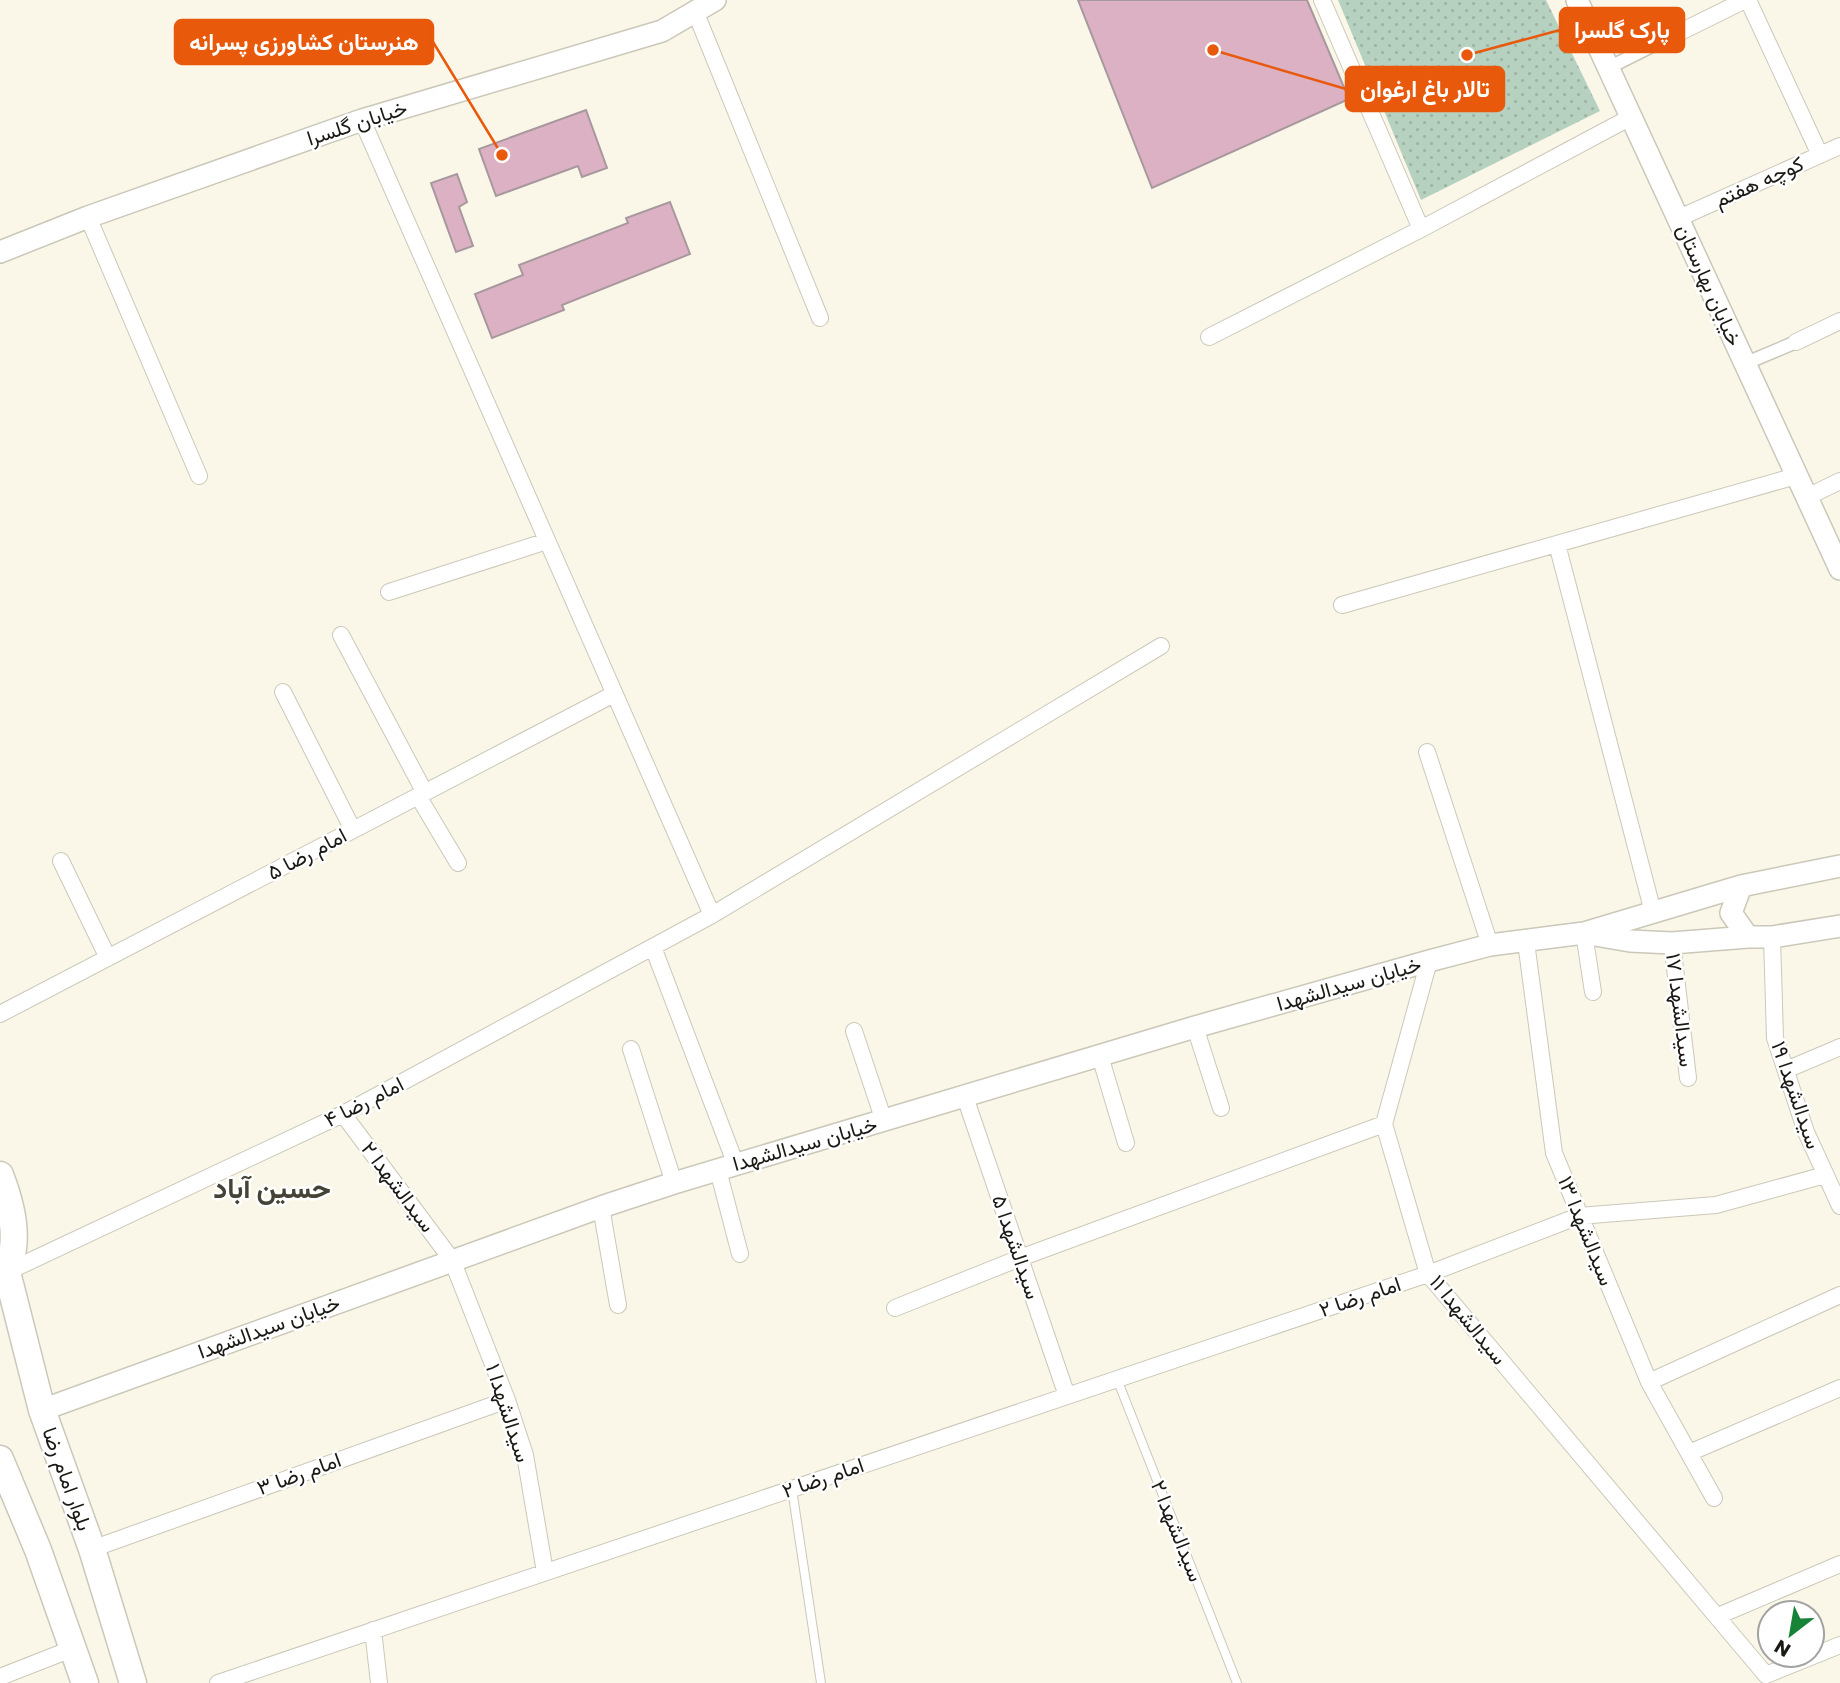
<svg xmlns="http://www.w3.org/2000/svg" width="1840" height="1683" font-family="Poppins,Vazirmatn,sans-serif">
	<defs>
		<pattern id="grass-dots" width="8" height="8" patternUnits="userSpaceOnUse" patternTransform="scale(1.75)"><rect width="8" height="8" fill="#b7d1c0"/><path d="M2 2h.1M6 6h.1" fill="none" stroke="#9db3a4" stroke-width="1.8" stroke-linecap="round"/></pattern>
	</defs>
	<rect width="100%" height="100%" fill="#faf7e8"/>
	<path fill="url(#grass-dots)" d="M1338 0H1546L1600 111 1421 200Z"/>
	<path fill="#dcb1c4" stroke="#a7989e" stroke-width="2" d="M1078 0H1307L1349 99 1152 188Z
		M586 110 607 168 582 177 578 166 496 196 479 149Z
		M457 174 467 202 459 207 473 246 456 252 431 183Z
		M670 202 690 254 562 305 564 310 492 338 475 294 523 275 519 265 628 223 626 218Z"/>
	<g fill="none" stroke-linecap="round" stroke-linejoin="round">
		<g stroke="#cbc8b9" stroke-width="10">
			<path id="service" d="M1117 1379 1237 1683
				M792 1489 821 1683"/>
		</g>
		<g stroke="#cbc8b9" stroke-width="15">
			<path id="pedestrian" d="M1608 68 1656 44
				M1744 364 1796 342"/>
		</g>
		<g stroke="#cbc8b9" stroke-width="18">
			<path id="minor" d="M1322 0 1421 229
				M1748 0 1820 155
				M695 11 820 318
				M1656 44 1745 0
				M362 120 712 915
				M88 217 199 476
				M1679 218 1840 146
				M1209 337 1421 229 1631 117
				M1796 342 1840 321
				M1807 497 1840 481
				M1557 544 1653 912
				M389 592 547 541
				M1342 605 1796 476
				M341 635 425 793
				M283 692 353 830
				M1427 752 1490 945
				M418 796 458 863
				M61 861 108 958
				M1584 933 1593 992
				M1772 937 1775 1038 1806 1132 1840 1206
				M1526 942 1554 1153 1649 1382 1714 1498
				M1672 943 1688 1078
				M653 947 736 1165
				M1429 961 1384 1124 1428 1274 1766 1675 1840 1645
				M0 1014 614 694
				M1195 1027 1221 1108
				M854 1031 884 1121
				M631 1049 674 1183
				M1100 1056 1126 1143
				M1786 1070 1840 1047
				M965 1097 1067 1396
				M343 1114 452 1260 507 1400 525 1455 545 1572
				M718 1170 740 1254
				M601 1207 618 1305
				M7 1272 343 1114 712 915 1161 646
				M895 1308 1020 1258 1384 1124
				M1649 1382 1840 1295
				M1689 1453 1840 1388
				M92 1549 507 1400
				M1718 1616 1840 1564
				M373 1630 379 1683
				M0 1677 74 1648
				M218 1683 1428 1274 1579 1216 1716 1205 1825 1175"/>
		</g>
		<g stroke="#cbc8b9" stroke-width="24">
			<path id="tertiary" d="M1577 0 1840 569
				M0 252 88 217 362 120 662 31 715 0
				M1840 866 1741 886 1731 913 1748 937H1772L1840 926
				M1589 934 1630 941 1672 943 1748 937
				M42 1410 601 1207 674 1183 1195 1027 1429 961 1490 945 1584 933 1741 886"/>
		</g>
		<g stroke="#cbc8b9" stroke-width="29">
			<path id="primary" d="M0 1175C13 1208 23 1251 0 1282
				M7 1272 42 1410 92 1549 133 1683
				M0 1459 38 1550 85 1683"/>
		</g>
		<use href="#service" stroke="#fff" stroke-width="8"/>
		<use href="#pedestrian" stroke="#fff" stroke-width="12"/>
		<use href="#minor" stroke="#fff" stroke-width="16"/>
		<use href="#tertiary" stroke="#fff" stroke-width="21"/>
		<use href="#primary" stroke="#fff" stroke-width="26"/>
	</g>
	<g text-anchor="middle" stroke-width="5" stroke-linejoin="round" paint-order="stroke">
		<g font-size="21" fill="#1a1914" stroke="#fff">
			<text transform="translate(357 123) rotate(-18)" y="7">خیابان گلسرا</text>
			<text transform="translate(1759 182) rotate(-24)" y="7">کوچه هفتم</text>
			<text transform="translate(1709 285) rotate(66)" y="7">خیابان بهارستان</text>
			<text transform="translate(307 854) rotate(-28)" y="7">امام رضا ۵</text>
			<text transform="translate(1349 984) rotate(-16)" y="7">خیابان سیدالشهدا</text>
			<text transform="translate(1680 1010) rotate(83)" y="7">سیدالشهدا ۱۷</text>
			<text transform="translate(1796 1095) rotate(71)" y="7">سیدالشهدا ۱۹</text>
			<text transform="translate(364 1102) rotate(-27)" y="7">امام رضا ۴</text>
			<text transform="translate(805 1144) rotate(-16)" y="7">خیابان سیدالشهدا</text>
			<text transform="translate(398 1187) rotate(53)" y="7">سیدالشهدا ۲</text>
			<text transform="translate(1586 1231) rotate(68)" y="7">سیدالشهدا ۱۳</text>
			<text transform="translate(1016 1247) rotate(71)" y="7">سیدالشهدا ۵</text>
			<text transform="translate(1360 1297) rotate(-19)" y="7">امام رضا ۲</text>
			<text transform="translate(1468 1320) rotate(51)" y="7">سیدالشهدا ۱۱</text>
			<text transform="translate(269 1327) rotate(-20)" y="7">خیابان سیدالشهدا</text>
			<text transform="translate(508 1413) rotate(72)" y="7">سیدالشهدا ۱</text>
			<text transform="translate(299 1474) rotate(-20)" y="7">امام رضا ۳</text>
			<text transform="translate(823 1478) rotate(-19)" y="7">امام رضا ۲</text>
			<text transform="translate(67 1479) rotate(70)" y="7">بلوار امام رضا</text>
			<text transform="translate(1177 1531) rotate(68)" y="7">سیدالشهدا ۲</text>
		</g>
		<g font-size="28" font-weight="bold" fill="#454336" stroke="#fff">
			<text x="272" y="1198">حسین آباد</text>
		</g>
	</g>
	<path fill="none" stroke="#e8590c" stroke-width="2.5" d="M1467 55L1560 30M502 155L433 42M1213 50L1346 89"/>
	<g fill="#e8590c" stroke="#fff" stroke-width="2.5">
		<circle cx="1467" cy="55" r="7"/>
		<circle cx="502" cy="155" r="7"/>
		<circle cx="1213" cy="50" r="7"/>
	</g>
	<g fill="#e8590c" stroke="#e8590c" stroke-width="2.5">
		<rect x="1560" y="8" width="124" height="44" rx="7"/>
		<rect x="175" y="20" width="258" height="44" rx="7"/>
		<rect x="1346" y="67" width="158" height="44" rx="7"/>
	</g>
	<g font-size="23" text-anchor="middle" font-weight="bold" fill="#fff">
		<text x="1622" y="38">پارک گلسرا</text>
		<text x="304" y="50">هنرستان کشاورزی پسرانه</text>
		<text x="1425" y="97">تالار باغ ارغوان</text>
	</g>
	<g transform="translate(1791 1634) rotate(211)"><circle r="33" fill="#ffffff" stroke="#a3a3a1" stroke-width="2"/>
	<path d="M0-5L12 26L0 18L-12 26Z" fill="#168339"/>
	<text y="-10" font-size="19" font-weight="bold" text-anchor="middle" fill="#1a1914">N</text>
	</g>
</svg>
